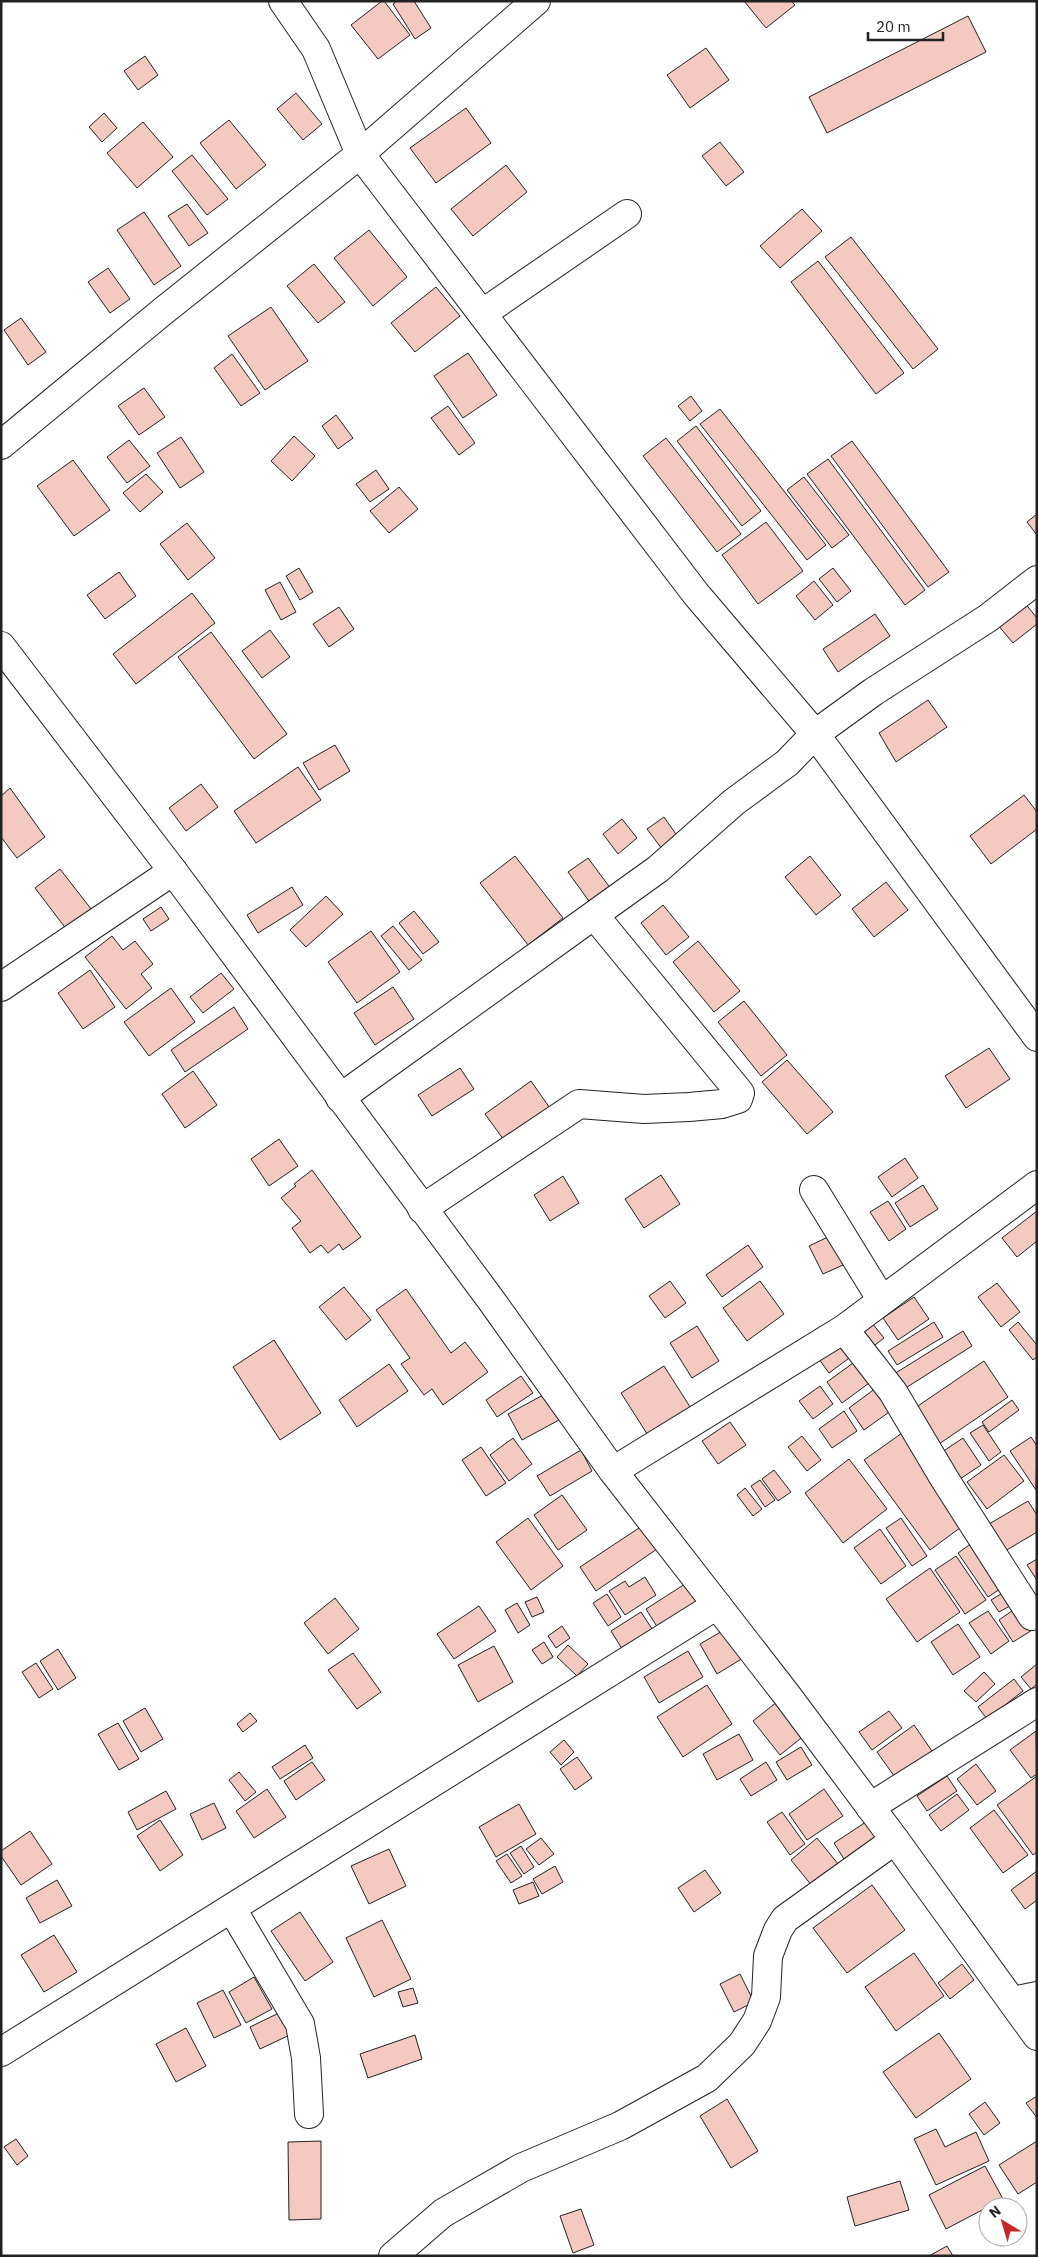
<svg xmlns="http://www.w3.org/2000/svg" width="1038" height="2257" font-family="'IBM Plex Sans',sans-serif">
	<rect width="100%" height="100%" fill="#fff"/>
	<path fill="#f3c9c0" stroke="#222" d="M382 1H384L410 35 378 59 351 25Z
		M397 1H414L431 28 415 39 393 4Z
		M744 1H791L795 5 766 28Z
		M968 16 986 52 827 133 809 97Z
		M706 48 729 80 690 108 667 75Z
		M145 56 158 75 138 90 124 71Z
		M296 93 322 124 303 140 277 109Z
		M466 108 491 143 436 183 410 148Z
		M104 113 117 128 102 142 89 127Z
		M229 120 266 165 236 189 200 143Z
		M143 122 173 157 137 188 107 153Z
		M720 142 744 172 726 186 702 156Z
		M192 155 228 199 207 215 172 171Z
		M506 165 527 192 473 236 451 209Z
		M187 204 208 233 189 246 168 216Z
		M802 209 822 231 780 268 760 246Z
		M144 212 181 266 154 285 117 230Z
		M369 230 407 277 373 306 334 258Z
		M851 237 938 349 913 369 825 257Z
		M818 261 904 373 876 394 791 282Z
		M314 264 345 302 318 323 287 286Z
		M108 268 130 299 110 313 88 282Z
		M436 287 460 316 415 352 391 323Z
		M271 307 308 361 265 390 228 336Z
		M21 318 46 352 28 365 4 330Z
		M468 353 497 395 463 418 434 376Z
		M232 354 260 393 241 406 214 368Z
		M144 388 165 417 139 435 118 406Z
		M691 396 702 411 690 421 678 406Z
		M448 406 475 443 459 455 431 418Z
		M720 409 826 545 807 560 700 424Z
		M336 415 353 438 338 449 322 426Z
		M696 426 761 511 742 526 677 441Z
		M294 436 315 456 292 481 271 461Z
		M181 437 204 472 180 488 157 453Z
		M666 438 741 534 717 552 643 456Z
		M129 440 150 466 127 483 107 457Z
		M852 441 949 572 928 587 831 456Z
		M828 459 925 590 905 605 807 474Z
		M73 460 110 510 74 536 37 486Z
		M376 470 389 489 370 502 356 484Z
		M146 474 163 492 140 512 123 493Z
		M804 477 849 535 832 548 787 490Z
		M399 487 418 509 389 533 370 511Z
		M1037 514V535L1027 522Z
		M766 522 803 571 758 604 722 555Z
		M187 523 215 558 188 580 160 544Z
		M299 568 313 592 300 600 286 576Z
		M833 568 851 591 837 602 819 579Z
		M119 572 136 596 105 619 87 595Z
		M814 581 833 605 815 620 796 596Z
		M280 582 296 612 281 620 265 590Z
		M192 593 215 623 136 684 113 654Z
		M1024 602 1037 618V624L1013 643 997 624Z
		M339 607 354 629 329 647 313 624Z
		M875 614 890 636 838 672 823 649Z
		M270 630 290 657 262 678 242 651Z
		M211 632 287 734 254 759 178 657Z
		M928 700 947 727 896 762 879 733Z
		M335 745 350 771 319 790 303 763Z
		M298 767 321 800 256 843 234 811Z
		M201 784 218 807 186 831 169 808Z
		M10 788 45 837 17 858 1 837V796Z
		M1024 795 1037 812V829L991 864 970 836Z
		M664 817 678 837 662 849 647 829Z
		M622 819 637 838 618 854 603 834Z
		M515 856 563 918 528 945 480 883Z
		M810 856 841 895 816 915 785 877Z
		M588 858 611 889 591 904 568 872Z
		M60 869 95 914 70 934 35 888Z
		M886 882 908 910 874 937 852 909Z
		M292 887 303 905 258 933 247 915Z
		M326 896 343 914 306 947 290 930Z
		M663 905 689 937 666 955 641 923Z
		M161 907 169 919 151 931 143 919Z
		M414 911 439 942 423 954 399 923Z
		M393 926 422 960 409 970 381 936Z
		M371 931 400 972 357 1003 328 962Z
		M112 936 123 950 135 941 153 964 141 974 152 988 126 1009 85 957Z
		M698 941 740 991 714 1012 673 962Z
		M90 970 115 1007 83 1029 58 993Z
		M221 973 234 989 203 1013 190 997Z
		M393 987 414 1019 375 1045 354 1013Z
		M171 988 195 1022 149 1056 124 1022Z
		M744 1001 787 1055 761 1076 718 1022Z
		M234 1007 248 1029 185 1072 171 1050Z
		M989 1048 1010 1079 966 1108 945 1076Z
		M787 1060 833 1112 807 1134 762 1082Z
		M460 1068 474 1089 432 1116 418 1095Z
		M193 1071 217 1105 185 1128 162 1094Z
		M531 1081 554 1114 509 1147 485 1114Z
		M279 1139 298 1166 269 1186 251 1159Z
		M905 1158 918 1178 892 1197 878 1177Z
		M312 1170 361 1237 343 1250 339 1244 328 1253 321 1245 310 1253 292 1228 301 1221 281 1198 296 1186 294 1184Z
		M661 1175 680 1204 644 1228 625 1199Z
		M563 1176 579 1203 550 1221 534 1195Z
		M923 1185 938 1209 910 1227 895 1203Z
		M888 1201 906 1229 889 1241 870 1212Z
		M1037 1211V1241L1017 1257 1002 1238Z
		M830 1236 843 1265 823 1274 809 1246Z
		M748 1245 763 1267 722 1297 706 1275Z
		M670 1281 686 1303 665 1318 649 1296Z
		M760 1281 784 1314 747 1341 723 1308Z
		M997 1283 1020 1312 1001 1327 978 1297Z
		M344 1287 371 1320 346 1340 319 1307Z
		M406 1289 451 1353 465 1342 488 1372 443 1405 432 1389 424 1395 401 1364 410 1358 376 1310Z
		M914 1297 929 1319 898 1340 883 1318Z
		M934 1322 943 1337 897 1365 888 1351Z
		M1018 1322 1037 1345V1357L1033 1360 1009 1330Z
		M872 1323 884 1338 871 1348 859 1334Z
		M697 1326 719 1361 692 1378 670 1343Z
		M963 1331 972 1346 904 1389 894 1374Z
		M840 1339 852 1356 829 1373 816 1355Z
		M274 1340 321 1413 280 1440 233 1367Z
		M864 1355 880 1375 842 1403 827 1382Z
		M984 1361 1008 1397 936 1446 912 1410Z
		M389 1364 408 1391 357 1427 339 1400Z
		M664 1366 694 1413 651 1440 621 1393Z
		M521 1376 533 1393 497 1417 486 1400Z
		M820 1386 833 1404 813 1419 799 1401Z
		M876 1388 892 1410 864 1430 849 1408Z
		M545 1394 559 1420 522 1440 508 1414Z
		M1012 1400 1019 1410 989 1432 982 1422Z
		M844 1411 857 1431 832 1448 819 1429Z
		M730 1422 746 1445 718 1464 702 1441Z
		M983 1425 1001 1452 989 1461 970 1433Z
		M902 1433 968 1522 930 1550 864 1460Z
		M802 1436 821 1460 807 1471 788 1447Z
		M1031 1437 1037 1446 1036 1490 1010 1451Z
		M513 1438 532 1464 509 1481 490 1455Z
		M963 1438 981 1465 960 1479 942 1452Z
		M481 1447 506 1483 486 1496 462 1460Z
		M581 1450 592 1471 550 1496 537 1476Z
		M1004 1455 1024 1481 987 1509 967 1482Z
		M849 1459 887 1509 843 1543 805 1493Z
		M774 1470 791 1492 778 1501 762 1479Z
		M760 1480 775 1500 765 1507 751 1486Z
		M745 1488 762 1509 753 1516 737 1495Z
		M562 1495 587 1530 558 1550 534 1515Z
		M1028 1501 1037 1515V1532L1000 1554 984 1527Z
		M528 1518 563 1566 531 1590 496 1542Z
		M901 1518 927 1556 912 1566 886 1528Z
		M642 1526 657 1549 596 1591 580 1567Z
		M880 1529 906 1566 881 1584 854 1548Z
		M976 1540 1006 1585 988 1597 958 1553Z
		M956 1556 986 1600 965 1614 935 1570Z
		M1037 1559V1580L1027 1565Z
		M930 1568 960 1612 917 1642 886 1599Z
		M645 1577 656 1595 625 1615 609 1591 625 1581 629 1587Z
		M685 1584 700 1608 661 1633 646 1609Z
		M1009 1589 1017 1602 999 1612 991 1600Z
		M607 1594 621 1617 608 1626 593 1603Z
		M537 1597 544 1612 532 1617 525 1602Z
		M335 1598 359 1629 328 1654 304 1623Z
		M517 1603 530 1625 518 1633 505 1610Z
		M479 1606 496 1631 454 1659 437 1634Z
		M1019 1606 1034 1629 1013 1642 999 1620Z
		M988 1611 1009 1641 991 1654 969 1623Z
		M641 1612 654 1632 624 1652 611 1631Z
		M958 1624 980 1657 953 1675 931 1642Z
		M562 1626 570 1638 556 1648 548 1636Z
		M731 1626 748 1655 717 1674 700 1644Z
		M544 1642 553 1657 542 1664 532 1650Z
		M568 1645 588 1664 577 1676 557 1657Z
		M494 1646 513 1682 478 1702 458 1665Z
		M58 1649 76 1678 58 1690 40 1661Z
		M688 1651 703 1677 659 1703 644 1677Z
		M353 1653 381 1692 357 1709 328 1670Z
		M36 1663 53 1689 39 1698 22 1672Z
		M1037 1664V1684L1031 1689 1021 1677Z
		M984 1672 995 1684 976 1702 964 1691Z
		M1014 1679 1023 1691 987 1719 978 1707Z
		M707 1685 732 1724 683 1757 657 1717Z
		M778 1701 805 1735 780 1755 753 1721Z
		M145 1708 163 1739 141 1752 123 1721Z
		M889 1711 902 1728 872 1750 859 1732Z
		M250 1713 257 1721 243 1732 237 1724Z
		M118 1723 139 1759 119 1770 98 1734Z
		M914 1725 934 1754 897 1780 877 1752Z
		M1036 1731 1037 1774 1031 1778 1010 1750Z
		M739 1734 753 1760 717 1780 703 1754Z
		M564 1740 574 1752 561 1765 550 1752Z
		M305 1745 313 1758 280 1779 272 1767Z
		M801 1747 812 1765 787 1780 776 1762Z
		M577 1757 592 1778 575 1790 560 1769Z
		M312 1762 325 1780 296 1800 284 1781Z
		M766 1762 777 1780 751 1796 740 1779Z
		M976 1764 996 1791 977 1805 957 1779Z
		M239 1772 256 1792 245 1801 229 1780Z
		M947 1776 957 1791 927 1811 917 1796Z
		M1037 1776V1852L1033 1855 997 1805Z
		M267 1789 286 1817 254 1838 236 1811Z
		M824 1789 843 1816 807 1840 789 1814Z
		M166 1791 176 1809 137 1830 128 1812Z
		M957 1794 969 1810 941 1831 929 1815Z
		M214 1803 226 1828 202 1840 190 1814Z
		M519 1804 536 1834 496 1857 479 1827Z
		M994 1810 1028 1855 1003 1873 970 1828Z
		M782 1812 805 1844 790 1855 767 1822Z
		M160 1820 183 1855 160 1871 137 1836Z
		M869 1820 882 1841 847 1864 834 1843Z
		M30 1831 52 1864 21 1885 1 1856V1851Z
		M541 1838 554 1854 539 1865 526 1849Z
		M817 1838 843 1870 817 1892 791 1860Z
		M521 1846 534 1867 524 1874 510 1853Z
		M389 1849 406 1886 369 1904 351 1866Z
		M507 1854 522 1876 511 1883 496 1861Z
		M555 1866 563 1882 542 1894 533 1879Z
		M705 1870 721 1893 694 1912 678 1888Z
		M1037 1871V1900L1025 1909 1011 1890Z
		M57 1880 72 1906 40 1923 26 1898Z
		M533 1882 539 1896 519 1904 513 1890Z
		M872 1885 905 1930 847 1973 813 1928Z
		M300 1912 333 1962 305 1981 271 1931Z
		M382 1920 411 1979 374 1997 346 1938Z
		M54 1935 77 1972 44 1992 21 1955Z
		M914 1953 944 1996 896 2031 865 1987Z
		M962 1964 974 1980 950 1999 938 1983Z
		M740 1974 754 2002 734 2012 720 1984Z
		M254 1977 272 2009 246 2023 229 1992Z
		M413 1988 418 2003 403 2007 398 1992Z
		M223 1990 241 2025 214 2038 197 2003Z
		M283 2011 294 2033 260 2049 250 2027Z
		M186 2028 206 2066 176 2082 156 2044Z
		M939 2033 971 2079 916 2118 883 2072Z
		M415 2035 422 2059 368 2078 360 2054Z
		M1037 2096V2118L1026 2103Z
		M727 2099 758 2151 731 2168 700 2116Z
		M985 2102 1000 2123 984 2135 969 2114Z
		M936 2129 945 2147 976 2132 989 2161 936 2185 914 2139Z
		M16 2139 28 2156 17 2165 4 2147Z
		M321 2141V2219L289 2220 288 2142Z
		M1037 2141V2182L1018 2194 999 2165Z
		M985 2166 1003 2199 946 2229 929 2195Z
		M900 2181 909 2210 855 2226 847 2197Z
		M581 2209 594 2245 573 2253 560 2216Z
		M947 2246 953 2256H929Z"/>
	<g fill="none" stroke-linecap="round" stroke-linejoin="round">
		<g stroke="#222" stroke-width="30">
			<path id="minor" d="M283 1 316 49 360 154 696 594 815 734 1037 1037
				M483 313 627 214
				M1 445 162 312 360 154 536 1
				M1 987 173 871
				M340 1098 594 915
				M814 1190 881 1299
				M422 1209 579 1104 644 1109 689 1107 722 1104 738 1099 740 1093 736 1088 594 915 658 869 734 802 787 763 815 734 873 692 988 618 1037 580
				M844 1329 893 1392 944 1478 1032 1616
				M613 1471 844 1329 1037 1185
				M870 1807 1037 1702
				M232 1909 300 2024 306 2058 309 2114
				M1012 2001 1037 1996
				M1 2052 717 1605
				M393 2256 443 2213 521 2168 620 2126 707 2078 742 2044 757 2021 766 1997 768 1956 778 1930 785 1919 895 1840"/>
		</g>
		<g stroke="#222" stroke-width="30">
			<path id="major" d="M1 646 173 871 491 1300 613 1471 786 1694 895 1840 1037 2036"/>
		</g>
		<use href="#minor" stroke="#fff" stroke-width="28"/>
		<use href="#major" stroke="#fff" stroke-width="28"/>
	</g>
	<rect width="1038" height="2257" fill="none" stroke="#222222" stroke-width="5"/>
	<g transform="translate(1003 2222) rotate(322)"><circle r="24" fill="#ffffff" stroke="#a7a7a7"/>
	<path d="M0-4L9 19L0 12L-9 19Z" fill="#c62828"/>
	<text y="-8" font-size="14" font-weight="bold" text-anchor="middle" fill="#222222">N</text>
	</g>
	<path d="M868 32v8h75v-8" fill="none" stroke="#222222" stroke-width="2.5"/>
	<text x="876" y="32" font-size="15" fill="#222222" stroke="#ffffff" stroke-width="4" paint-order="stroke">20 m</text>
</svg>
